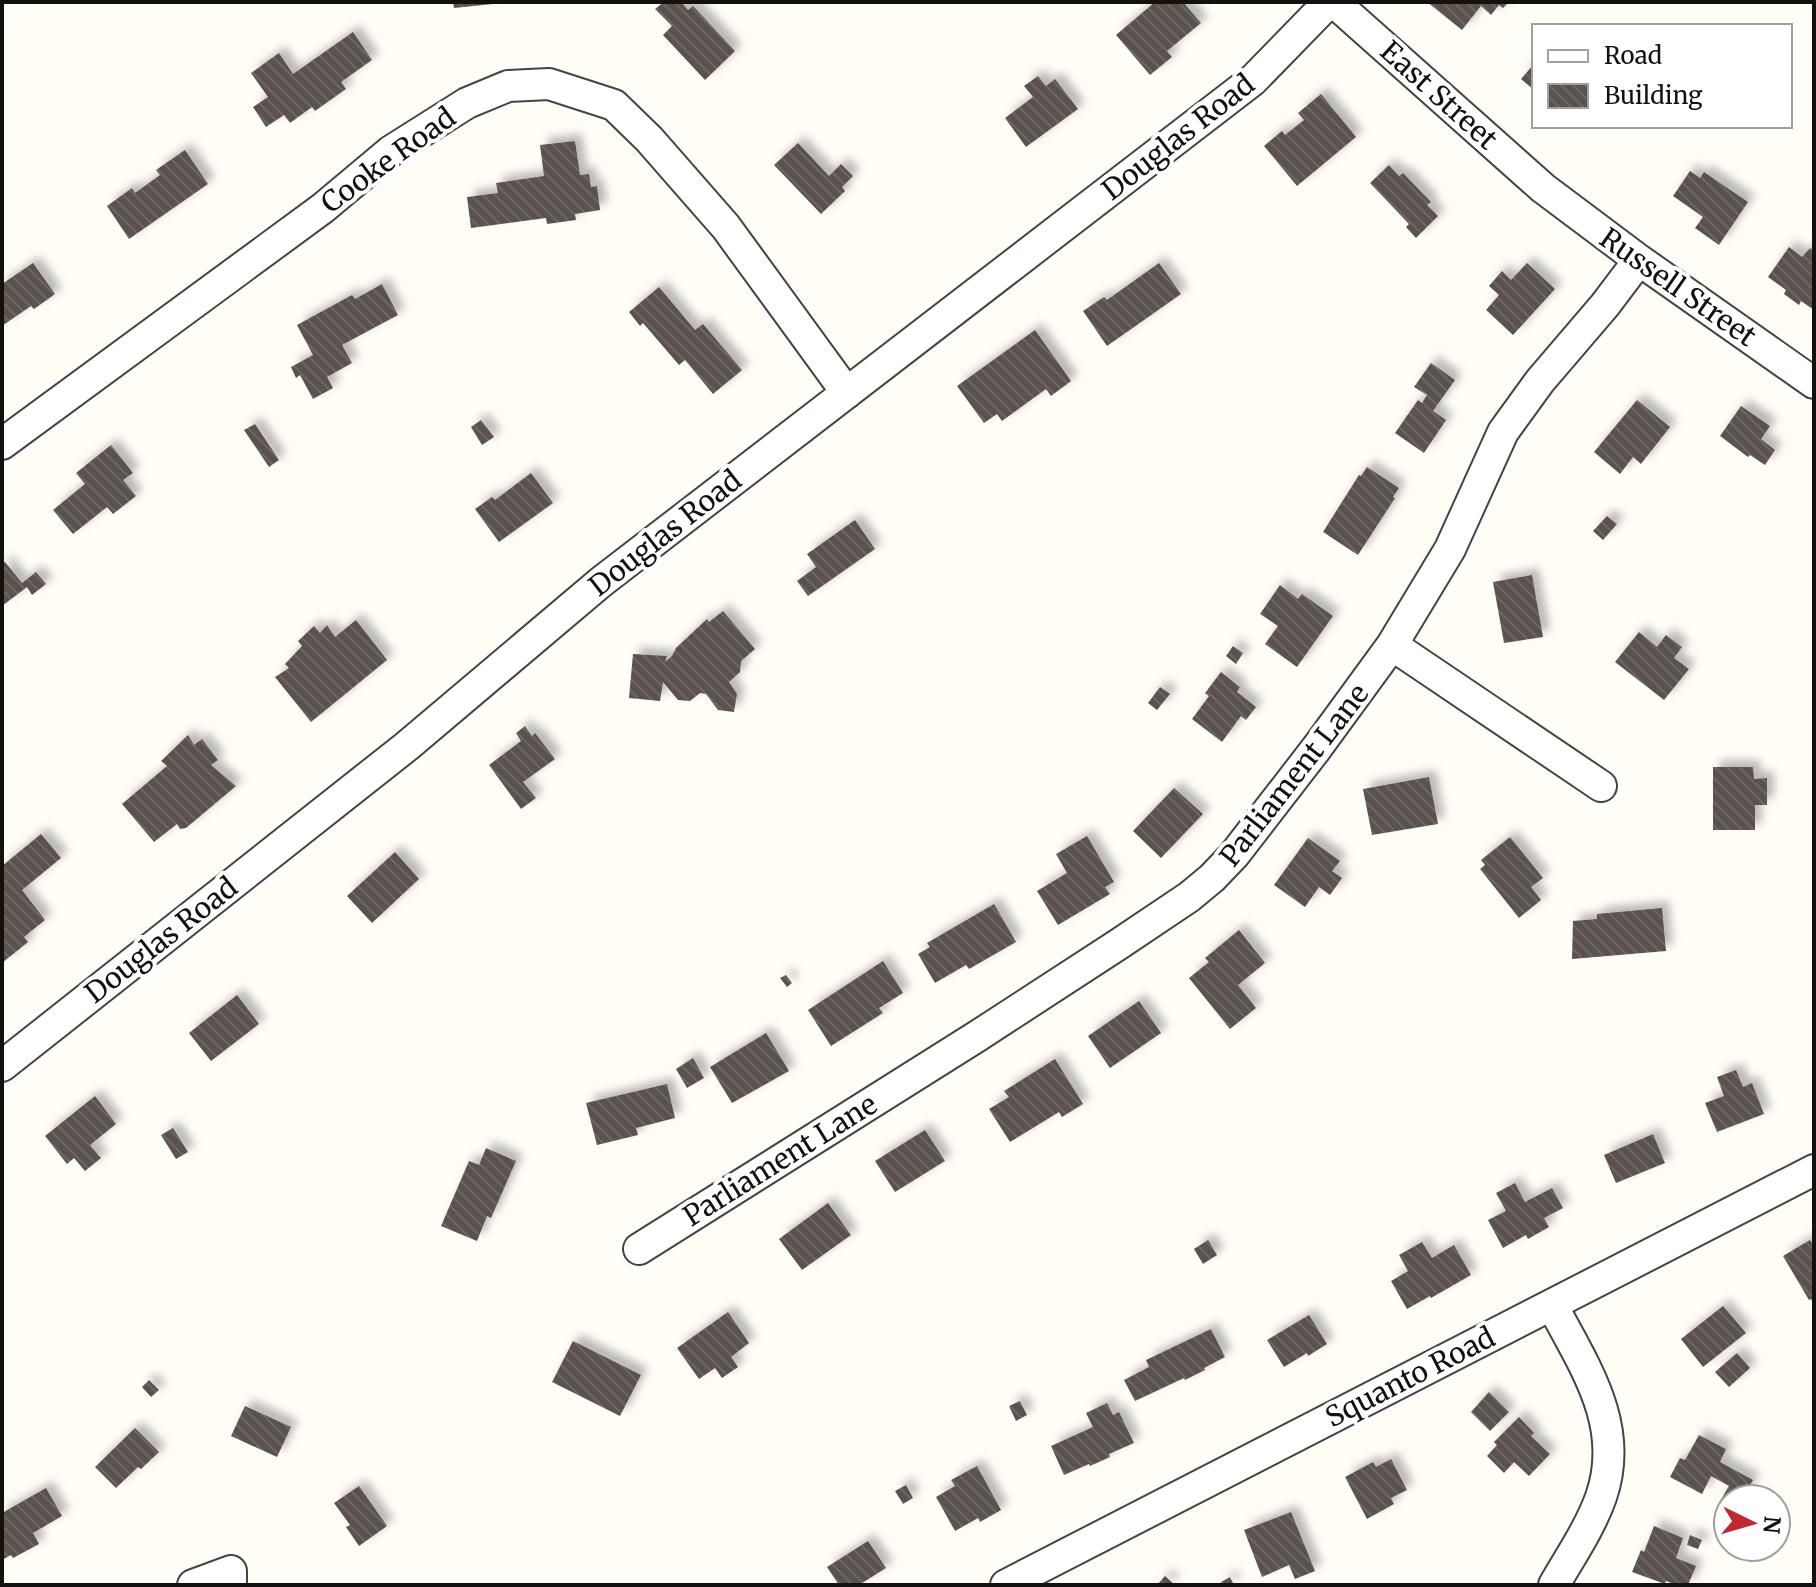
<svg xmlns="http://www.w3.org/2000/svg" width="1816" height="1587" font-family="Merriweather,serif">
	<defs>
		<pattern id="building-back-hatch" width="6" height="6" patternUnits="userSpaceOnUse" patternTransform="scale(2)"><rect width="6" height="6" fill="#5a524d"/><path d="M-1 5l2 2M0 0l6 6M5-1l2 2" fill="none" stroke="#6d6662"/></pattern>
		<filter id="shadow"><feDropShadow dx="7" dy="-7" stdDeviation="4" flood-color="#0004"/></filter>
	</defs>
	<rect width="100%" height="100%" fill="#fffdf5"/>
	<path fill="url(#building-back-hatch)" filter="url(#shadow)" d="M453 2H493V4L454 8Z
		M664 2H681L688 10 693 6 735 51 705 80 663 35 672 26 655 9Z
		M1155 2H1183L1201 23 1167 51 1172 57 1150 75 1116 35Z
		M1427 2H1509L1503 8 1499 5 1491 15 1481 6 1462 30Z
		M353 32 372 60 341 82 346 89 315 111 312 107 290 123 284 115 266 127 253 107 268 97 251 73 279 53 293 74Z
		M1534 64V90L1521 79Z
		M1038 76 1046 86 1055 79 1078 109 1026 147 1005 118 1033 97 1024 86Z
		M1321 94 1356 137 1297 186 1264 146 1282 131 1285 135 1304 120 1298 113Z
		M575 141 580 175 589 174 591 187 597 186 600 210 575 214 576 220 547 224 546 218 471 228 467 197 498 193 496 183 544 176 540 145Z
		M798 143 829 176 841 164 853 176 842 187 845 191 821 214 774 165Z
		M185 150 208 184 129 239 107 206 132 188 135 193 160 175 156 170Z
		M1389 165 1399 176 1403 173 1431 202 1427 205 1438 216 1416 238 1406 227 1409 224 1370 183Z
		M1690 171 1700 178 1704 172 1748 202 1719 245 1695 228 1703 217 1673 196Z
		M1789 247 1802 257 1810 248 1814 251V310L1801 301 1799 305 1784 294 1786 290 1768 277Z
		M33 263 55 294 34 309 31 306 2 326V284Z
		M1159 263 1181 294 1107 346 1083 311 1104 297 1107 300Z
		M1527 263 1555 289 1513 335 1486 310 1499 295 1489 286 1502 271 1511 280Z
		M382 284 398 315 342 345 352 363 327 377 333 388 313 399 300 375 296 378 291 367 313 355 297 325 352 295 355 299Z
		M659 287 695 330 703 324 742 370 713 394 685 360 679 365 643 323 640 326 629 312Z
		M1035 330 1071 381 1051 396 1046 389 1002 421 997 414 984 423 957 386Z
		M1431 363 1455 380 1433 411 1446 420 1424 453 1395 433 1418 400 1422 403 1427 395 1414 387Z
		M1637 400 1670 427 1641 464 1633 457 1620 474 1594 452Z
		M1741 406 1770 426 1761 439 1775 450 1765 465 1750 455 1748 457 1720 436Z
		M481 420 494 437 482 445 471 427Z
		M255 424 279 460 269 467 244 430Z
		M111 445 133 473 123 480 136 496 113 514 107 507 73 534 53 510 85 484 76 473Z
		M1367 467 1399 488 1393 497 1395 498 1358 555 1323 532 1359 475 1361 476Z
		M531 473 553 503 499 542 475 509 492 497 495 500Z
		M1607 516 1617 524 1603 540 1593 531Z
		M855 520 875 549 808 596 797 581 816 567 807 554Z
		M5 562 22 583 36 572 46 584 32 595 27 587 2 606V564Z
		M1532 575 1543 637 1504 643 1493 582Z
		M1280 585 1298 599 1302 594 1333 616 1297 667 1265 644 1278 626 1260 614Z
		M723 611 755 649 741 661 740 672 729 682 737 694 734 712 718 710 706 694 700 693 690 701 678 700 663 682 660 701 629 698 633 654 667 656 665 662 672 656 676 648 707 619 709 622Z
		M356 620 387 660 311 722 275 677 289 668 285 664 302 646 298 641 314 626 320 633 327 625 335 637Z
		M1639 632 1657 647 1666 635 1682 647 1674 658 1689 669 1664 700 1615 662Z
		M1233 646 1243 653 1236 664 1226 656Z
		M1221 672 1240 687 1237 692 1256 707 1246 720 1241 716 1222 742 1192 719 1209 696 1205 693Z
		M1160 687 1170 694 1157 710 1148 703Z
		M525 726 532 736 535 733 555 759 523 782 536 798 521 809 489 765 521 741 516 733Z
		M188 735 194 745 202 739 218 760 211 765 236 786 186 828 180 829 177 824 154 842 122 804 167 766 161 761Z
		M1713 767H1753L1754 779 1767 778V805H1755V830H1713Z
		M1429 777 1438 824 1372 835 1363 789Z
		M1174 788 1203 814 1161 858 1133 831Z
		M41 834 61 858 22 890 45 920 24 937 28 942 2 963V866Z
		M1087 836 1114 882 1105 887 1110 894 1058 925 1037 891 1067 873 1056 854Z
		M1510 837 1543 878 1531 887 1541 900 1519 918 1480 869 1485 865 1481 860Z
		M1308 838 1340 861 1332 871 1342 878 1330 895 1319 887 1305 907 1274 885Z
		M395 852 419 879 372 923 347 896Z
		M994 904 1016 942 969 969 966 965 935 983 918 954 930 947 927 943Z
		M1662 908 1666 951 1572 959 1573 921 1597 919V914Z
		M1239 930 1265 963 1238 985 1256 1008 1230 1029 1189 978 1209 962 1205 958Z
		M883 961 903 993 879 1008 883 1013 831 1046 808 1010Z
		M786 975 792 983 787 987 780 978Z
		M237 995 259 1024 211 1061 189 1033Z
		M1139 1001 1161 1033 1110 1068 1088 1036Z
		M766 1033 789 1071 732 1103 710 1067Z
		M693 1058 704 1078 687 1088 676 1069Z
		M1055 1059 1083 1104 1062 1117 1059 1112 1010 1142 989 1109 1009 1097 1004 1091Z
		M1736 1070 1743 1087 1752 1083 1764 1114 1717 1132 1705 1103 1724 1096 1717 1077Z
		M667 1084 675 1118 636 1128 638 1135 597 1145 586 1103Z
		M95 1096 116 1124 90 1145 101 1158 85 1171 74 1158 67 1164 45 1136Z
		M173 1128 188 1152 176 1159 161 1135Z
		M925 1130 945 1161 895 1192 875 1161Z
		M1653 1134 1665 1163 1616 1183 1604 1155Z
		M486 1148 516 1161 491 1218 487 1216 477 1241 441 1226 469 1161 479 1165Z
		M1515 1183 1525 1202 1552 1188 1563 1208 1544 1218 1549 1227 1528 1239 1526 1235 1503 1248 1488 1220 1506 1211 1496 1193Z
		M828 1203 851 1235 802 1270 779 1239Z
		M1208 1240 1217 1255 1203 1264 1194 1249Z
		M1810 1240 1814 1247V1304L1811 1299 1809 1300 1783 1256Z
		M1422 1242 1432 1258 1454 1245 1471 1275 1431 1298 1430 1296 1407 1309 1391 1281 1408 1271 1399 1255Z
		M1723 1306 1746 1333 1703 1367 1681 1339Z
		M728 1312 749 1343 731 1357 738 1367 722 1378 715 1368 699 1379 677 1348Z
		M1309 1315 1327 1344 1308 1356 1307 1353 1284 1367 1267 1340Z
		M1211 1329 1225 1357 1204 1368 1205 1370 1185 1380 1184 1378 1135 1401 1124 1380 1149 1367 1146 1360Z
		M573 1341 641 1375 620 1416 552 1382Z
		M1737 1353 1750 1368 1729 1387 1715 1372Z
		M149 1380 159 1390 151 1397 142 1387Z
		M1489 1392 1509 1412 1490 1431 1471 1412Z
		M1020 1401 1027 1415 1016 1421 1009 1406Z
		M1107 1403 1113 1415 1119 1412 1134 1443 1109 1454 1110 1457 1090 1466 1089 1464 1064 1475 1051 1446 1093 1427 1086 1413Z
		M245 1406 291 1427 277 1457 231 1436Z
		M1519 1417 1534 1433 1531 1436 1550 1454 1529 1476 1514 1462 1504 1473 1487 1456 1497 1445 1494 1442Z
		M135 1428 159 1452 141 1469 138 1467 116 1488 95 1467Z
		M1699 1435 1726 1449 1720 1462 1753 1480 1742 1499H1728V1508L1719 1503 1729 1486 1711 1476 1702 1494 1670 1477 1680 1458 1685 1460Z
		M1391 1459 1407 1490 1391 1498 1394 1504 1367 1519 1345 1477 1373 1462 1376 1467Z
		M977 1466 1001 1510 980 1522 978 1518 955 1531 936 1497 955 1486 951 1480Z
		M906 1485 913 1498 903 1504 895 1491Z
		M359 1486 387 1526 359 1546 346 1527 350 1525 334 1503Z
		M46 1488 62 1516 33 1533 39 1544 13 1558 11 1555 2 1560V1513Z
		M1291 1512 1315 1571 1295 1579 1289 1565 1262 1577 1244 1530Z
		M1654 1526 1683 1538 1676 1558 1696 1566 1688 1585H1677L1666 1581 1665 1584 1632 1572 1641 1550 1644 1552Z
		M1690 1535 1702 1540 1698 1549 1687 1545Z
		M868 1541 886 1568 859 1585H839L827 1567Z
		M1165 1576 1175 1585H1157Z
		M1230 1577 1234 1585H1222L1221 1582Z"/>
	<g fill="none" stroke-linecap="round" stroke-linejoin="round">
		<g stroke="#444" stroke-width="34">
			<path id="minor" d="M1334 2 1543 188 1639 260 1814 383
				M2 444 323 208 391 151 467 103 508 86 549 84 614 105 649 139 726 227 847 393
				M1392 645 1601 786
				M2 1066 407 746 601 582 1253 80 1329 2
				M639 1249 976 1037 1119 944 1189 897 1212 878 1234 855 1316 749 1392 645 1450 549 1503 432 1540 381 1605 305 1639 260
				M1552 1305C1584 1366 1626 1425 1601 1497 1590 1528 1570 1557 1554 1585
				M193 1585 231 1571V1585
				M1006 1585 1814 1170"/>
		</g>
		<use href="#minor" stroke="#fff" stroke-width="30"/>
	</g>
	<g text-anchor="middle" stroke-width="8" stroke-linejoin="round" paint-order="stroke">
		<g font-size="28" fill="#111" stroke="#fff">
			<text transform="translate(1439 95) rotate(42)" y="10">East Street</text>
			<text transform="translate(1178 137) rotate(-38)" y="10">Douglas Road</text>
			<text transform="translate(388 160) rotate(-36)" y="10">Cooke Road</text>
			<text transform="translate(1678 287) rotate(35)" y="10">Russell Street</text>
			<text transform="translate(665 533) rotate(-38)" y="10">Douglas Road</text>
			<text transform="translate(1294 775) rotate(-52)" y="10">Parliament Lane</text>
			<text transform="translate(161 940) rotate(-38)" y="10">Douglas Road</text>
			<text transform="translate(780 1160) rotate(-32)" y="10">Parliament Lane</text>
			<text transform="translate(1410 1377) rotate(-27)" y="10">Squanto Road</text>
		</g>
	</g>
	<rect width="1816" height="1587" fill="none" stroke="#111111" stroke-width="8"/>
	<rect x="1532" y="24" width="260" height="104" fill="#ffffff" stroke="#a0a0a0" stroke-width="2"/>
	<rect x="1548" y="50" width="40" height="12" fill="#ffffff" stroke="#a0a0a0" stroke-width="2"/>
	<text x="1604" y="64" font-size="24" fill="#111111">Road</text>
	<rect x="1548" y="84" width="40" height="24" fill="url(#building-back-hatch)" stroke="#a0a0a0" stroke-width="2"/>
	<text x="1604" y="104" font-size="24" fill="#111111">Building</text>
	<g transform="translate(1752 1523) rotate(95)"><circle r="38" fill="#ffffff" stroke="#a0a0a0" stroke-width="2"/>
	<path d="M0-6L14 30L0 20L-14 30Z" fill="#c4262e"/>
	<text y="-12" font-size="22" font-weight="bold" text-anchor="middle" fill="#111111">N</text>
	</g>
</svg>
